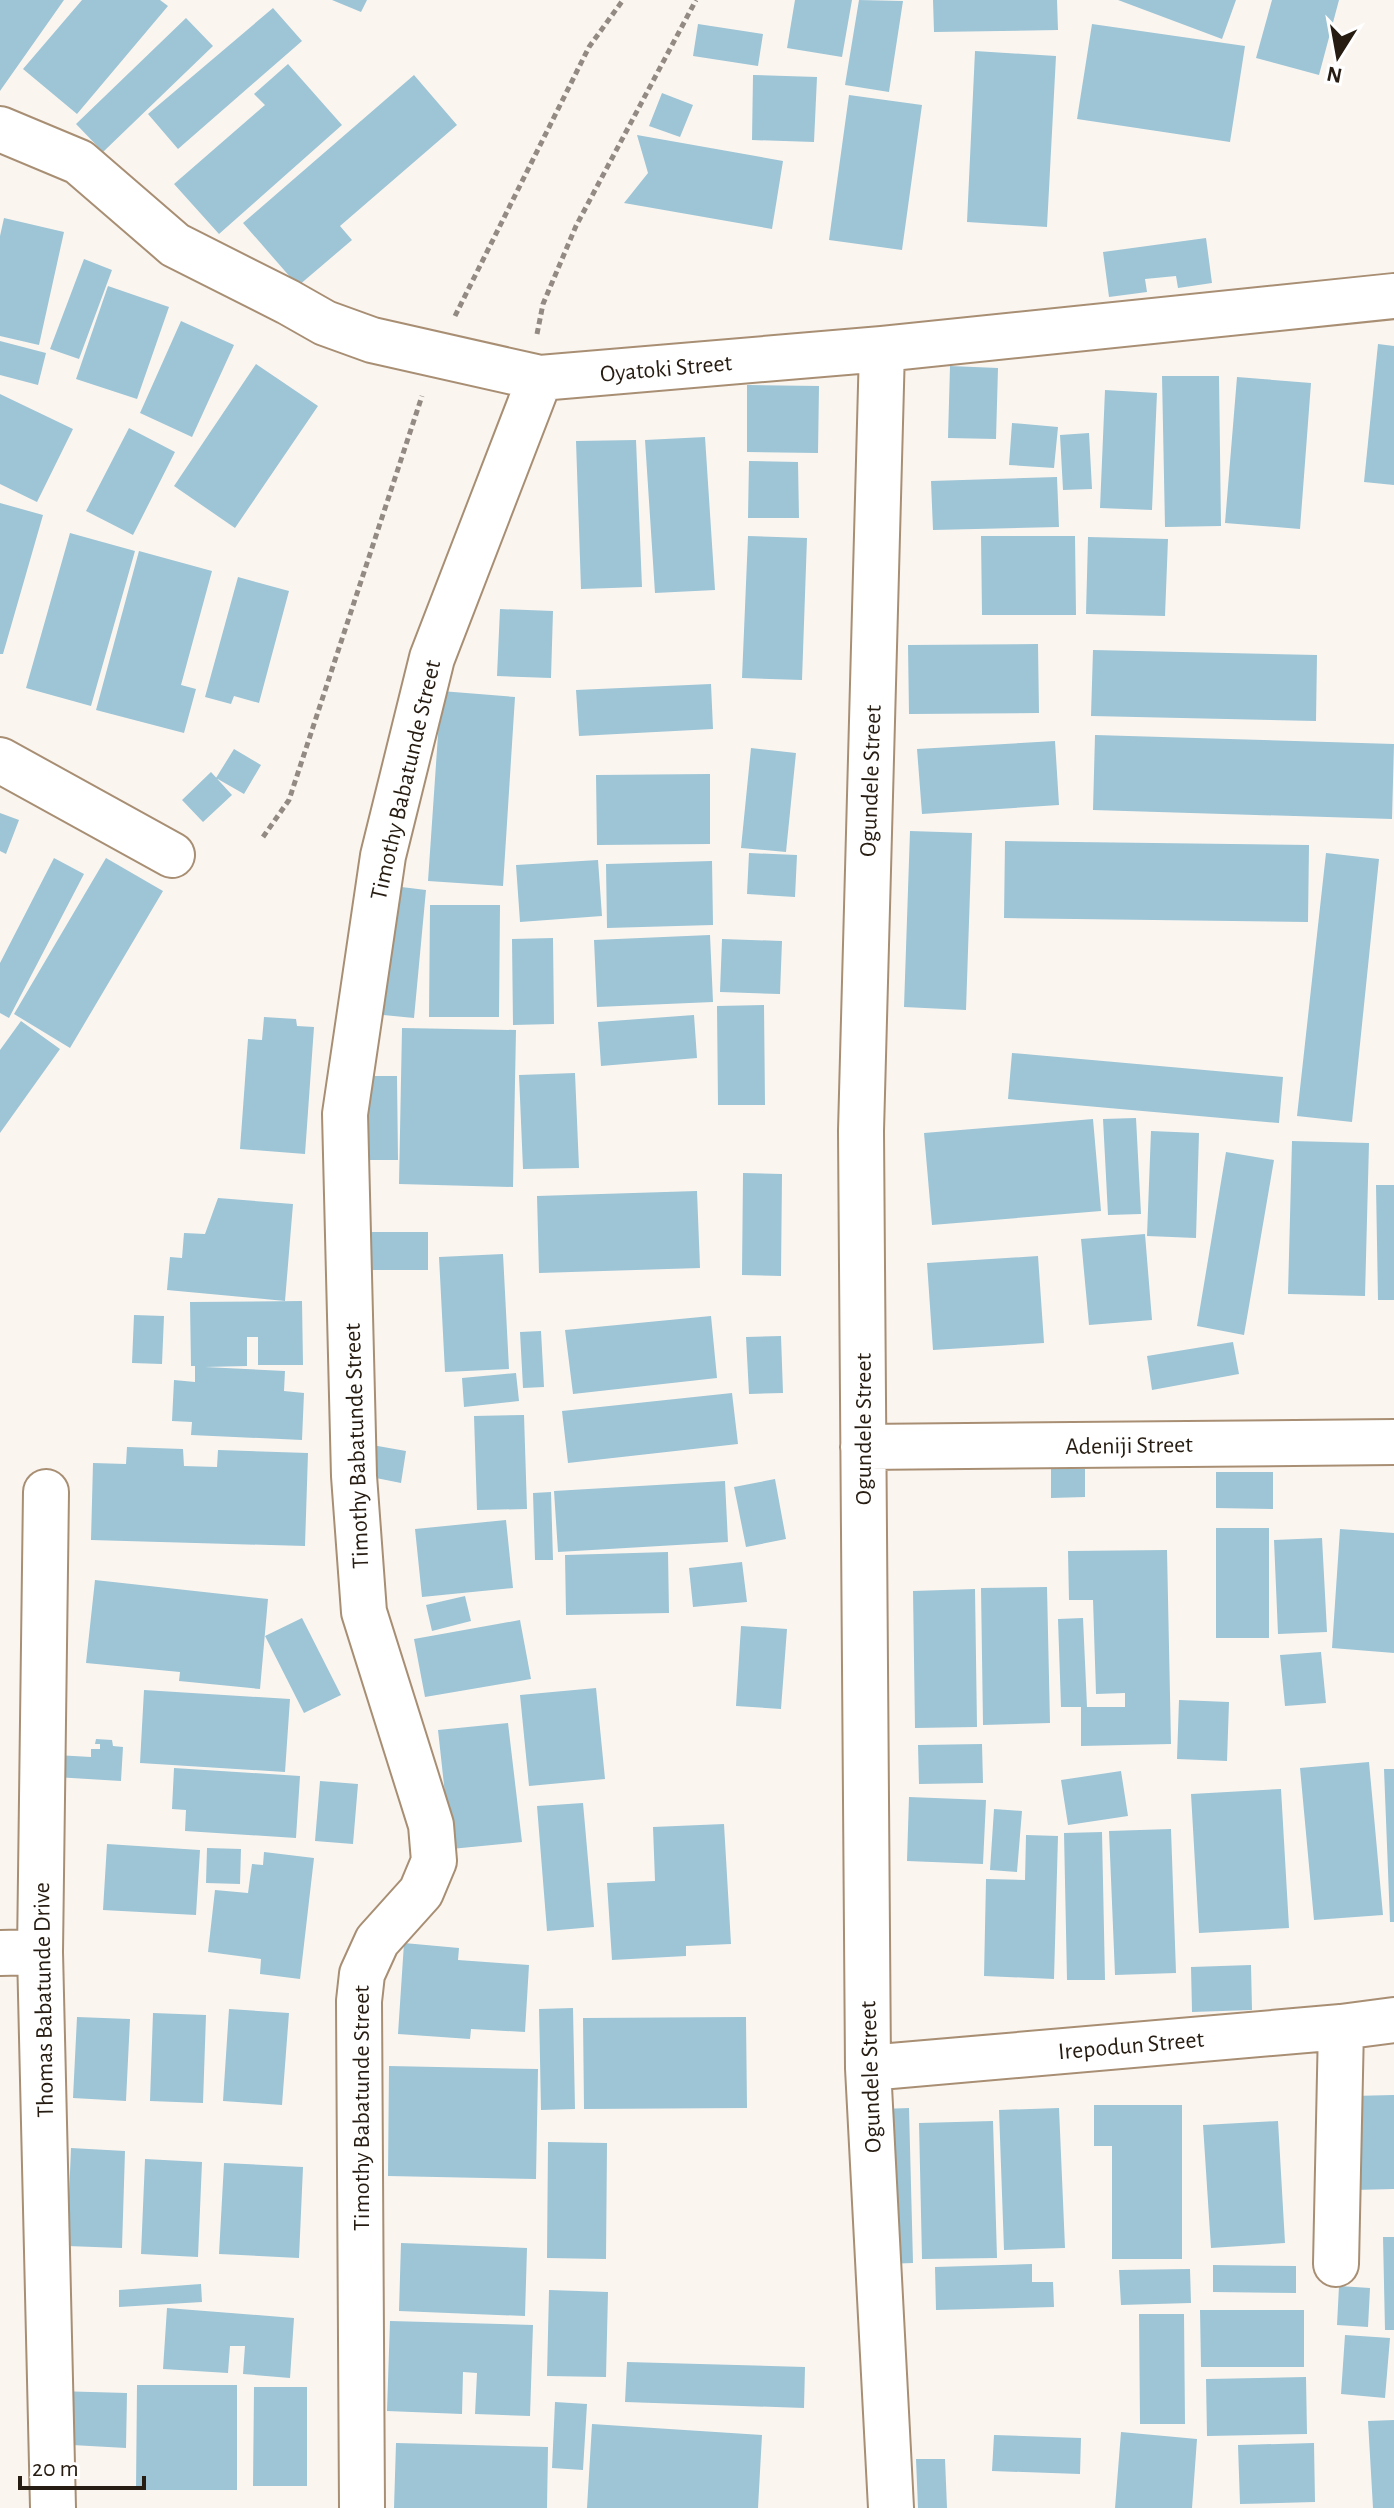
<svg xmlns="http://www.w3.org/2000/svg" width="1394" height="2508" font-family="'Alegreya Sans',sans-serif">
	<rect width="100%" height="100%" fill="#fbf5f0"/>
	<path fill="#9dc5d6" d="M0 0H64L0 91Z
		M82 0H160L168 6 77 114 23 69Z
		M332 0H367L361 12Z
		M795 0H852L842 57 787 48Z
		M859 0 903 1 889 92 845 85Z
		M933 0H1057L1058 30 934 32Z
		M1118 0H1236L1222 39Z
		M1272 0H1339L1319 75 1256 58Z
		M273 8 302 41 178 149 148 114Z
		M186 18 213 46 103 152 76 124Z
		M698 24 763 34 758 66 693 56Z
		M1092 24 1245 46 1230 142 1077 119Z
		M975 51 1056 56 1047 227 967 222Z
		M288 64 342 125 219 234 174 184 265 105 254 94Z
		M414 75 457 125 340 226 352 240 298 286 243 223Z
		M753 75 817 77 814 142 752 140Z
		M662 93 693 105 680 137 649 126Z
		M849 95 922 105 902 250 829 240Z
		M637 135 783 161 772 229 624 203 648 173Z
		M4 218 64 232 39 345 0 336V236Z
		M1206 238 1212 283 1178 288 1176 276 1145 279 1147 292 1109 297 1103 252Z
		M84 259 112 270 79 359 50 349Z
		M108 286 169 307 137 399 76 379Z
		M181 321 234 345 192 437 140 413Z
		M0 341 46 353 38 385 0 375Z
		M1378 344 1394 346V485L1364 482Z
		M256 364 318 406 235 528 174 486Z
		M950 366 998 368 996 439 948 438Z
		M1162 376H1219L1221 526 1165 527Z
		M1237 377 1311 383 1300 529 1225 523Z
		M747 385 819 386 818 453 747 452Z
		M1105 390 1157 393 1152 510 1100 508Z
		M0 394 73 429 37 502 0 484Z
		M1012 423 1058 427 1054 468 1009 465Z
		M129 428 175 452 133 535 86 511Z
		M1089 433 1092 489 1063 490 1060 435Z
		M705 437 715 590 655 593 645 440Z
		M636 440 642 587 581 589 576 441Z
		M749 461 798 462 799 518H748Z
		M1057 477 1059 527 933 530 931 481Z
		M0 503 43 515 3 654H0Z
		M70 533 135 551 91 706 26 688Z
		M748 536 807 538 802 680 742 678Z
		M981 536H1075L1076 615H982Z
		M1088 537 1168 539 1165 616 1086 614Z
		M139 551 212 571 181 685 196 689 184 733 96 710Z
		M238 577 289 591 259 703 234 696 231 704 205 697Z
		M500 609 553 611 551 678 497 676Z
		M1038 644 1039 713 909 714 908 645Z
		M1093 650 1317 655 1316 721 1091 716Z
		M711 684 713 729 579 736 576 690Z
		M441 691 515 697 503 886 428 881Z
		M1095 735 1394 744 1392 819 1093 810Z
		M1055 741 1059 805 922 814 917 749Z
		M751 748 796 753 786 852 741 848Z
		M234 749 261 765 244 794 216 778Z
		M211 772 232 795 203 822 182 800Z
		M710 774V844L597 845 596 775Z
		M0 813 19 820 6 854 0 851Z
		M910 831 972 833 966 1010 904 1007Z
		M1005 841 1309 845 1308 922 1004 918Z
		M749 853 797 855 795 897 747 894Z
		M1326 853 1379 859 1352 1122 1297 1116Z
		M54 858 84 874 9 1018 0 1013V963Z
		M106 858 163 891 70 1048 14 1014Z
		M598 860 602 916 520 922 516 865Z
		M712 861 713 925 607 928 606 864Z
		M385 885 426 890 414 1018 373 1014Z
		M430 905H500L499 1017H429Z
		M710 935 713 1002 597 1007 594 940Z
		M553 938 554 1024 513 1025 512 939Z
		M722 939 782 941 780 994 720 992Z
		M764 1005 765 1105H718L717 1006Z
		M694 1015 697 1058 601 1066 598 1022Z
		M264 1017 296 1019 297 1026 314 1027 305 1154 240 1149 248 1039 262 1040Z
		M21 1021 60 1049 0 1133V1050Z
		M402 1028 516 1030 513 1187 399 1184Z
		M1012 1053 1283 1077 1279 1123 1008 1099Z
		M575 1073 579 1168 523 1169 519 1075Z
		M359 1076H397L398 1160H359Z
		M1136 1118 1141 1214 1108 1215 1103 1119Z
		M1093 1119 1101 1211 932 1225 924 1133Z
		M1151 1131 1199 1133 1196 1238 1147 1236Z
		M1292 1141 1369 1143 1365 1296 1288 1294Z
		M1226 1152 1274 1160 1244 1335 1197 1326Z
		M743 1173 782 1174 781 1276 742 1275Z
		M1376 1185H1394V1300H1378Z
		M697 1191 700 1268 539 1273 537 1196Z
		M218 1198 293 1204 285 1301 167 1290 170 1257 182 1258 184 1233 205 1234Z
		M362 1232H428V1270H363Z
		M1145 1234 1152 1320 1089 1325 1081 1239Z
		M503 1254 509 1369 445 1372 439 1257Z
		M1038 1256 1044 1343 933 1350 927 1263Z
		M302 1301 303 1365H258V1337H247V1366L205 1367 285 1371 284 1391 304 1393 302 1440 191 1435 192 1422 172 1421 174 1380 195 1382V1366H191L190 1302Z
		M134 1315 164 1316 162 1364 132 1363Z
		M711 1316 717 1378 573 1394 565 1330Z
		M541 1331 544 1387 523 1388 520 1332Z
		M781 1336 783 1393 749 1394 746 1337Z
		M1233 1342 1239 1374 1152 1390 1147 1356Z
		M516 1373 519 1401 464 1407 462 1378Z
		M732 1393 738 1444 568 1463 562 1411Z
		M524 1415 527 1509 477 1510 474 1416Z
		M372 1445 406 1451 401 1483 366 1476Z
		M127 1447 183 1449 184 1466 217 1467 218 1450 308 1453 305 1546 91 1540 93 1463 126 1464Z
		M1051 1469H1085V1497L1051 1498Z
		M1216 1472H1273V1509L1216 1508Z
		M775 1479 786 1539 746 1547 734 1487Z
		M725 1481 728 1542 558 1552 554 1491Z
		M551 1492 553 1560H535L533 1493Z
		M506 1520 513 1588 422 1597 415 1529Z
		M1216 1528H1269V1638H1216Z
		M1340 1529 1394 1533V1653L1332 1648Z
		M1322 1538 1327 1632 1278 1634 1274 1540Z
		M1167 1550 1171 1744 1081 1746V1707H1061L1058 1619 1083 1618 1087 1707H1125V1693L1096 1694 1093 1600H1069L1068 1551Z
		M668 1552 669 1613 566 1615 565 1555Z
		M742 1562 747 1602 693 1607 689 1568Z
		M95 1580 268 1599 260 1689 179 1681 180 1672 86 1663Z
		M1047 1587 1050 1723 983 1725 981 1588Z
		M975 1589 977 1727 915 1728 913 1591Z
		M465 1596 471 1621 432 1631 426 1605Z
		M302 1618 341 1695 304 1713 265 1636Z
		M520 1620 531 1679 425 1697 414 1639Z
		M741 1626 787 1629 781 1709 736 1706Z
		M1321 1652 1326 1703 1285 1706 1280 1655Z
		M596 1688 605 1779 529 1786 520 1695Z
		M144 1690 290 1699 285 1772 140 1763Z
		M1179 1700 1229 1702 1227 1761 1177 1759Z
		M508 1723 522 1842 451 1849 438 1730Z
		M96 1739 112 1740 113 1746 123 1747 121 1781 55 1777 56 1755 91 1757V1749H100V1744H95Z
		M982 1744 983 1783 919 1784 918 1745Z
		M1369 1762 1383 1915 1314 1920 1300 1768Z
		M174 1768 300 1776 296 1838 185 1831 186 1810 172 1809Z
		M1384 1769H1394V1922H1390Z
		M1121 1771 1128 1816 1068 1825 1061 1780Z
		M320 1781 358 1784 353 1844 315 1841Z
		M1281 1789 1289 1928 1199 1933 1191 1794Z
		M909 1797 986 1800 983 1864 907 1861Z
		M583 1803 594 1927 547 1931 537 1806Z
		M994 1809 1022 1811 1017 1872 990 1870Z
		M724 1824 731 1944 686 1946V1956L612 1960 607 1883 655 1881 653 1827Z
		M1171 1829 1176 1973 1115 1975 1109 1831Z
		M1102 1832 1105 1980H1067L1064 1833Z
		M1026 1835 1058 1836 1054 1979 984 1976 986 1879 1025 1880Z
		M107 1844 200 1850 196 1915 103 1910Z
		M207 1848 241 1849 240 1884 206 1883Z
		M264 1852 314 1858 300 1979 260 1974 261 1959 208 1952 215 1890 248 1893 252 1864 263 1865Z
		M404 1943 459 1948 458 1960 529 1965 525 2032 471 2029 470 2039 398 2034Z
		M1251 1965 1252 2010 1192 2012 1191 1967Z
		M573 2008 575 2109 541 2110 539 2009Z
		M229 2009 289 2013 282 2105 223 2101Z
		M153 2013 206 2015 203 2103 150 2101Z
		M77 2017 130 2019 126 2101 73 2098Z
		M746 2017 747 2108 584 2109 583 2018Z
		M389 2066 538 2069 536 2179 388 2176Z
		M1394 2095V2189L1354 2190 1352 2096Z
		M1094 2105H1182V2259H1112V2146H1094Z
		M909 2108 913 2263 886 2264 881 2109Z
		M1059 2108 1065 2248 1004 2250 999 2110Z
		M993 2121 997 2258 922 2259 919 2123Z
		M1278 2121 1285 2243 1211 2248 1203 2125Z
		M548 2142 607 2143 606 2259 547 2258Z
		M71 2148 125 2151 122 2248 67 2246Z
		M145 2159 202 2162 198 2257 141 2254Z
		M224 2163 303 2167 299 2258 219 2254Z
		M1383 2237H1394V2330H1385Z
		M401 2243 527 2248 525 2316 399 2311Z
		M1032 2264V2282H1053L1054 2307 936 2310 935 2267Z
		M1213 2265 1296 2266V2293L1213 2292Z
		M1190 2269 1191 2303 1121 2305 1119 2270Z
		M201 2284 202 2302 119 2307V2290Z
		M1339 2286 1370 2288 1368 2327 1337 2325Z
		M549 2290 608 2292 606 2377 547 2376Z
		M167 2308 294 2318 290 2378 243 2374 245 2346H230L228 2373 163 2369Z
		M1200 2310H1304V2367H1201Z
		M1139 2314H1184L1185 2424H1140Z
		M390 2321 533 2325 530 2416 475 2414 477 2373 463 2372 462 2414 387 2411Z
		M1345 2335 1390 2338 1385 2398 1341 2394Z
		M627 2362 805 2367 804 2408 625 2402Z
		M1306 2377 1307 2434 1207 2436 1206 2379Z
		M137 2385H237V2490H136Z
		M254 2387H307V2486H253Z
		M56 2391 127 2393 126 2448 54 2444Z
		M555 2402 587 2404 583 2470 552 2468Z
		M1394 2420V2508H1373L1368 2421Z
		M592 2424 762 2435 758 2508H587Z
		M1121 2432 1197 2439 1192 2508H1115Z
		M994 2435 1081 2438 1080 2474 992 2471Z
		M396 2443 548 2447 547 2508H394Z
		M1314 2443 1315 2502 1240 2504 1238 2445Z
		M916 2459H945L947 2508H918Z"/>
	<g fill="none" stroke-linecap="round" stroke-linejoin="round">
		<g stroke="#a88f74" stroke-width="48">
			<path id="minor" d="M0 129 79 162 175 245 288 302 325 323 372 340 540 378 882 349 1394 296
				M882 349 861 1131 868 2068 891 2508
				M0 760 172 855
				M863 1447 1394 1442
				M46 1492 40 1952 53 2508
				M0 1953 40 1952
				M868 2068 1341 2027 1394 2020
				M1336 2264 1341 2027
				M362 2508 359 2001 362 1974 377 1941 421 1892 434 1861 431 1825 364 1612 354 1476 345 1114 383 856 432 658 540 378"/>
		</g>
		<path stroke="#928a83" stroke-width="5" stroke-dasharray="6 4" stroke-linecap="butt" d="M455 316 589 47 623 0
			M537 334 543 304 576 226 696 0
			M263 837 289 800 422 396"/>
		<use href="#minor" stroke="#fff" stroke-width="44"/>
	</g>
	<g text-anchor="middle" stroke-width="7" stroke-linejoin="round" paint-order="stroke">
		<g font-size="24" fill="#261c11" stroke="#fff">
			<text transform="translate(666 368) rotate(-5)" y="8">Oyatoki Street</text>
			<text transform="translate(405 780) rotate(-77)" y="8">Timothy Babatunde Street</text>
			<text transform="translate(870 781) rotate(-88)" y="8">Ogundele Street</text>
			<text transform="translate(863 1429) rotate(-90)" y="8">Ogundele Street</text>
			<text transform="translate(1129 1445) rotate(-1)" y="8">Adeniji Street</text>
			<text transform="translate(356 1446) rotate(-92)" y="8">Timothy Babatunde Street</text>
			<text transform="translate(43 2000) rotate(-91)" y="8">Thomas Babatunde Drive</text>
			<text transform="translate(1131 2045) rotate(-5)" y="8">Irepodun Street</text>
			<text transform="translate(870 2077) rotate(-92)" y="8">Ogundele Street</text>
			<text transform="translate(361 2108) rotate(-90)" y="8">Timothy Babatunde Street</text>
		</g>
	</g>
	<g transform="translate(1338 56) rotate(191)" stroke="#ffffff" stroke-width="6" paint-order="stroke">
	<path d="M0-6L14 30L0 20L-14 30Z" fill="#261c11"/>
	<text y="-12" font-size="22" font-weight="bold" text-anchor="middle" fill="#261c11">N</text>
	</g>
	<path d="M20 2476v12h124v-12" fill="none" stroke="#261c11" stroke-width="4"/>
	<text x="32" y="2476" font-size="24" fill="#261c11" stroke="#ffffff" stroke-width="6" paint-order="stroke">20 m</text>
</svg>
